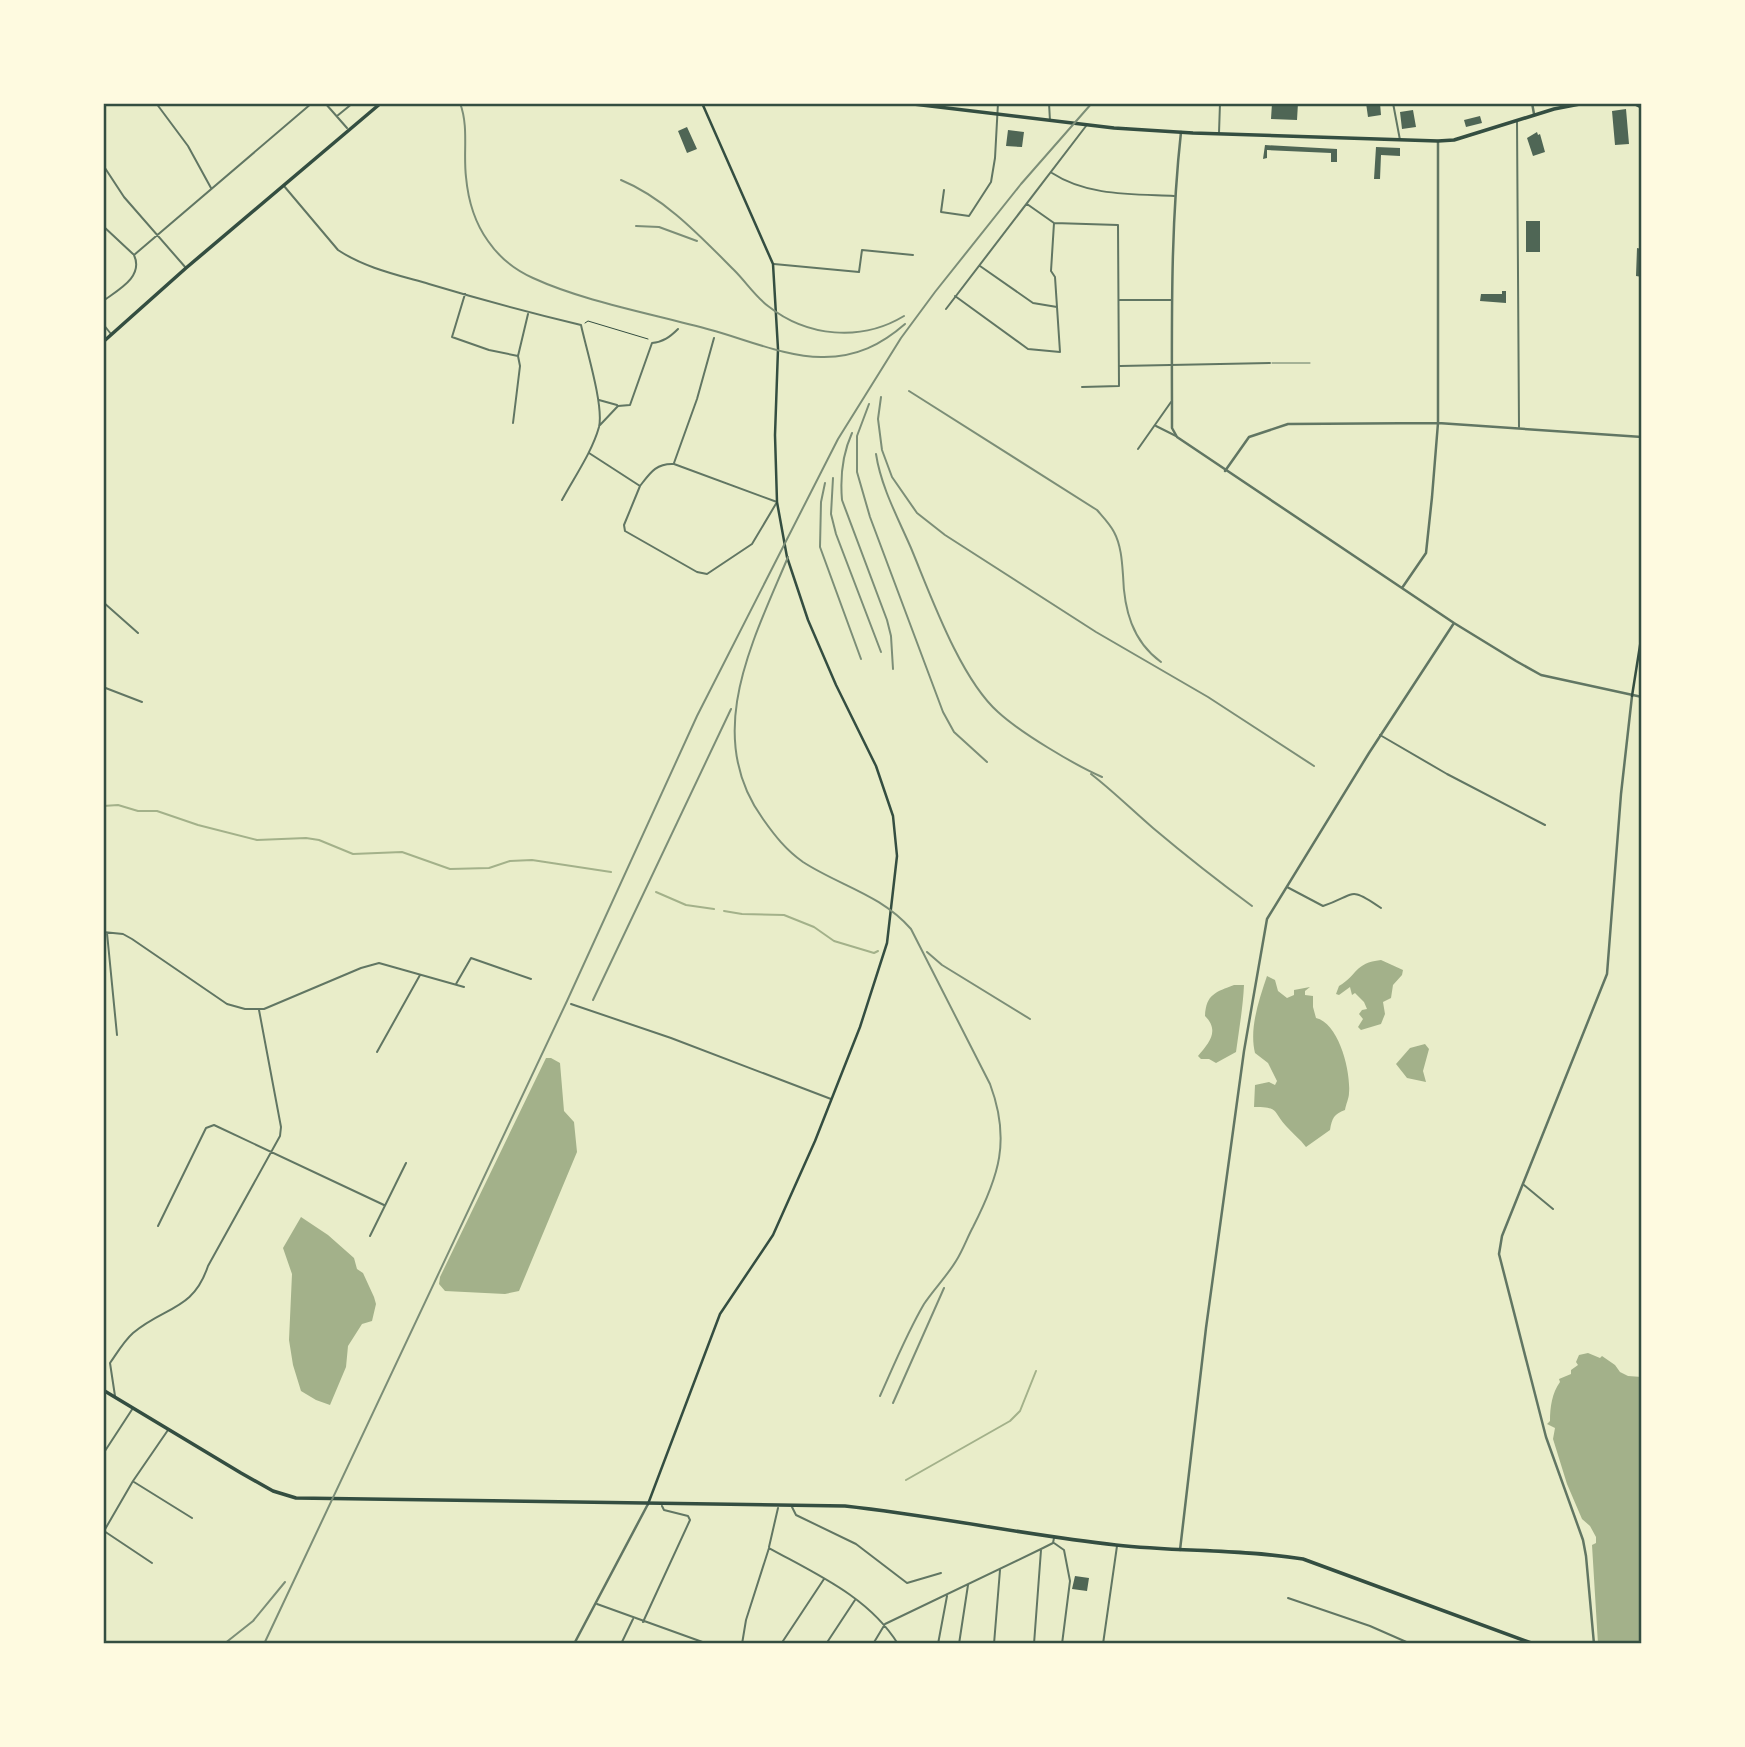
<svg xmlns="http://www.w3.org/2000/svg" width="1745" height="1747" font-family="'PT Sans',sans-serif">
	<rect width="100%" height="100%" fill="#e9edc9"/>
	<path fill="#a3b18a" d="M1381 960 1403 970 1402 975 1393 985 1391 998 1383 1002 1385 1014 1381 1024 1361 1030 1358 1027 1363 1019 1359 1014 1362 1010 1367 1009 1364 1002 1355 993 1352 995 1350 987 1339 995 1336 994 1339 986C1358 975 1354 963 1381 960Z
		M1267 976 1275 980 1278 991 1287 998 1294 995V990L1310 987 1305 991V995L1313 996V1007L1316 1018C1339 1023 1351 1072 1349 1093 1349 1098 1346 1104 1345 1110 1334 1114 1332 1118 1330 1130L1306 1147C1300 1139 1292 1133 1286 1126 1272 1111 1280 1107 1254 1107L1255 1085 1269 1082 1275 1085 1277 1081 1268 1063 1255 1053C1249 1028 1259 1000 1267 976Z
		M1234 985H1244C1243 1007 1239 1030 1236 1052L1216 1063 1209 1059H1201L1198 1056C1209 1043 1220 1031 1205 1016 1206 994 1216 992 1234 985Z
		M1425 1044 1429 1049 1423 1071 1426 1082 1407 1078 1396 1064 1410 1048Z
		M546 1058H551L560 1063 564 1111 574 1122 577 1152 519 1291 505 1294 445 1291 439 1284 440 1277Z
		M301 1217 328 1235 354 1258 357 1269 363 1273 374 1297 376 1304 372 1321 362 1324 348 1346 346 1367 330 1405 316 1400 301 1391 293 1365 289 1340 292 1274 283 1248Z
		M1588 1353 1600 1358 1602 1356 1615 1365 1620 1372 1628 1376 1642 1377V1644H1598L1592 1545 1596 1543V1537L1590 1526 1582 1519 1567 1484 1553 1439 1555 1428 1547 1424 1550 1421C1550 1407 1552 1393 1560 1382L1559 1379 1571 1374V1370L1578 1365 1576 1362 1579 1355Z"/>
	<g fill="none" stroke-linecap="round" stroke-linejoin="round">
		<path stroke="#a3b18a" stroke-width="2" d="M103 806 118 805 138 811H157L198 825 257 840 306 838 319 840 353 854 402 852 450 869 489 868 510 861 532 860 611 872
			M656 892 686 905 714 909
			M724 911 742 914 784 915 814 927 834 941 874 953 878 951
			M906 1480 1010 1421 1020 1411 1036 1371"/>
	</g>
	<path fill="#4f6655" d="M1272 103H1298L1297 120 1271 119Z
		M1366 103H1380L1381 115 1368 117Z
		M1626 109 1629 144 1615 145 1612 111Z
		M1413 110 1416 127 1402 129 1400 112Z
		M1480 116 1482 123 1466 127 1464 120Z
		M687 127 697 149 687 153 678 131Z
		M1008 130 1024 132 1022 147 1006 146Z
		M1537 132 1538 135 1540 134 1545 152 1533 156 1527 138Z
		M1265 145 1337 149V162H1331V153L1267 150V158L1263 159Z
		M1376 147 1400 148V156L1381 155 1380 179H1374Z
		M1526 221H1540V252H1526Z
		M1637 248 1642 249V277L1636 276Z
		M1502 291H1506V303L1480 301 1481 294H1502Z
		M1075 1576 1089 1578 1087 1591 1072 1589Z"/>
	<g fill="none" stroke-linecap="round" stroke-linejoin="round">
		<path stroke="#344e41" stroke-width="1" d="M585 323 588 321 648 339"/>
		<path stroke="#617663" stroke-width="1" d="M1272 363H1310"/>
		<path stroke="#617663" stroke-width="2" d="M156 103 188 146 211 188
			M325 103 347 128
			M1049 103 1050 121
			M1393 103 1400 140
			M337 116 353 103
			M1517 121 1519 427
			M1219 133 1220 103
			M103 165 124 197 186 268
			M1052 173C1087 196 1132 194 1174 196
			M284 186 338 250C365 268 398 275 429 284 479 299 530 313 581 325 586 348 604 406 599 427 592 452 575 476 562 500
			M944 190 941 212 969 216 991 182 995 158 998 103
			M1027 204 1054 223
			M103 226 133 254
			M774 264 859 272 862 250 913 255
			M980 266 1033 303 1057 307
			M465 294 452 337 489 350 518 356
			M955 296 1028 349 1060 352 1055 277 1051 271 1054 223 1118 225 1119 386 1082 387
			M1120 300H1171
			M103 301C118 290 144 277 134 255L312 103
			M946 309 1086 126
			M103 324 111 334
			M1120 366 1270 363
			M599 400 617 405
			M513 423 520 366 518 356 528 314
			M600 425 618 406 630 405 652 343C663 342 670 337 678 329
			M1156 426 1176 436
			M1138 449 1171 402
			M589 453 640 486C650 473 656 463 674 464L777 502 752 544 707 574 697 572 625 531 624 525 640 486
			M674 463 697 399 714 338
			M103 602 138 633
			M103 687 142 702
			M1380 735 1447 774 1545 825
			M1287 887 1323 906C1356 895 1348 885 1381 908
			M103 932 123 934 132 939 227 1004 245 1009H264L361 968 379 963 464 987
			M107 933 117 1035
			M456 984 471 958 531 979
			M571 1004 671 1038 831 1099
			M377 1052 420 975
			M1524 1185 1553 1209
			M158 1226 206 1128 214 1125 384 1205
			M370 1236 406 1163
			M115 1396 110 1363C117 1353 124 1341 133 1333 165 1306 193 1311 208 1266L280 1136 281 1127 259 1010
			M103 1454 133 1408
			M134 1482 192 1518
			M792 1507 796 1515 856 1544 907 1583 941 1573
			M1054 1543 1064 1550 1070 1581 1062 1644
			M769 1547 778 1508
			M152 1563 104 1531 133 1481 168 1430
			M1288 1598 1370 1626 1411 1644
			M597 1604 708 1644
			M643 1622 690 1520 688 1516 664 1510 662 1506
			M621 1644 633 1619
			M742 1644 746 1620 769 1548C816 1574 869 1597 898 1644
			M781 1644 824 1579
			M826 1644 855 1600
			M873 1644 885 1624 1041 1549 1053 1543 1054 1538
			M938 1644 947 1596
			M959 1644 968 1585
			M994 1644 1000 1570
			M1034 1644 1041 1550
			M1103 1644 1117 1546"/>
		<path stroke="#617663" stroke-width="2.5" d="M1532 103 1534 114
			M1181 132C1170 231 1172 328 1172 428L1177 437 1454 623 1516 661 1541 675 1642 697
			M1225 471 1249 437 1288 424 1438 423 1642 437
			M1402 588 1426 553 1432 497 1438 423V141
			M1180 1550 1206 1328 1244 1051 1267 919 1369 753 1454 623
			M574 1644 648 1504
			M1594 1644 1586 1556 1583 1540 1546 1437 1499 1254 1502 1236 1607 974 1621 794 1632 696"/>
		<path stroke="#344e41" stroke-width="2.5" d="M1632 103 1642 108
			M1632 696 1642 633
			M648 1504 720 1314 773 1235 815 1141 860 1027 887 943 897 856 893 816 876 766 836 685 808 620 787 557 777 502 775 435 778 349 773 264 702 103"/>
		<path stroke="#344e41" stroke-width="3.5" d="M905 103 1114 128 1193 133 1438 141 1454 140 1554 109 1585 103
			M103 342 186 268 381 103
			M103 1390 241 1473 273 1491 296 1498 845 1506C936 1516 1025 1535 1116 1545 1178 1552 1241 1549 1303 1559L1534 1644"/>
		<path stroke="#7c8e77" stroke-width="2" d="M460 103C469 127 463 152 466 177 468 199 475 223 488 241 499 257 515 270 533 278 585 302 654 314 711 330 745 339 788 358 824 357 856 357 881 345 905 324
			M621 180C665 198 701 237 734 270 746 282 755 296 768 306 807 337 861 342 904 316
			M636 226 659 227 697 241
			M909 391 1097 510C1103 517 1110 524 1114 532 1121 545 1122 561 1123 575 1124 609 1132 641 1161 662
			M881 397 878 419 882 450 892 477 917 513 945 535 1096 632 1208 697 1314 766
			M869 404 857 436V472L870 517 943 712 954 732 987 762
			M852 433C842 455 840 476 842 500L887 620 891 636 893 669
			M876 454C881 487 898 518 911 548 931 596 960 678 998 712 1021 733 1073 764 1102 777
			M833 478 831 514 836 534 881 652
			M825 483 821 502 820 547 861 659
			M788 557C753 641 702 735 763 819 775 836 786 850 803 862 840 886 880 894 911 929L990 1084C1011 1140 999 1176 973 1227 967 1238 963 1250 956 1261 947 1276 934 1289 924 1304 907 1333 894 1365 880 1396
			M1091 774C1113 791 1132 810 1153 828 1185 855 1218 881 1252 906
			M927 952 942 965 1030 1019
			M593 1000 731 709
			M893 1403 944 1288
			M224 1644 253 1621 285 1582
			M264 1644 567 1001 697 716 838 439 901 338 935 292 1021 184 1092 103"/>
	</g>
	<rect width="1745" height="1747" fill="none" stroke="#fefae0" stroke-width="210"/>
	<rect x="105" y="105" width="1535" height="1537" fill="none" stroke="#344e41" stroke-width="2.5"/>
</svg>
